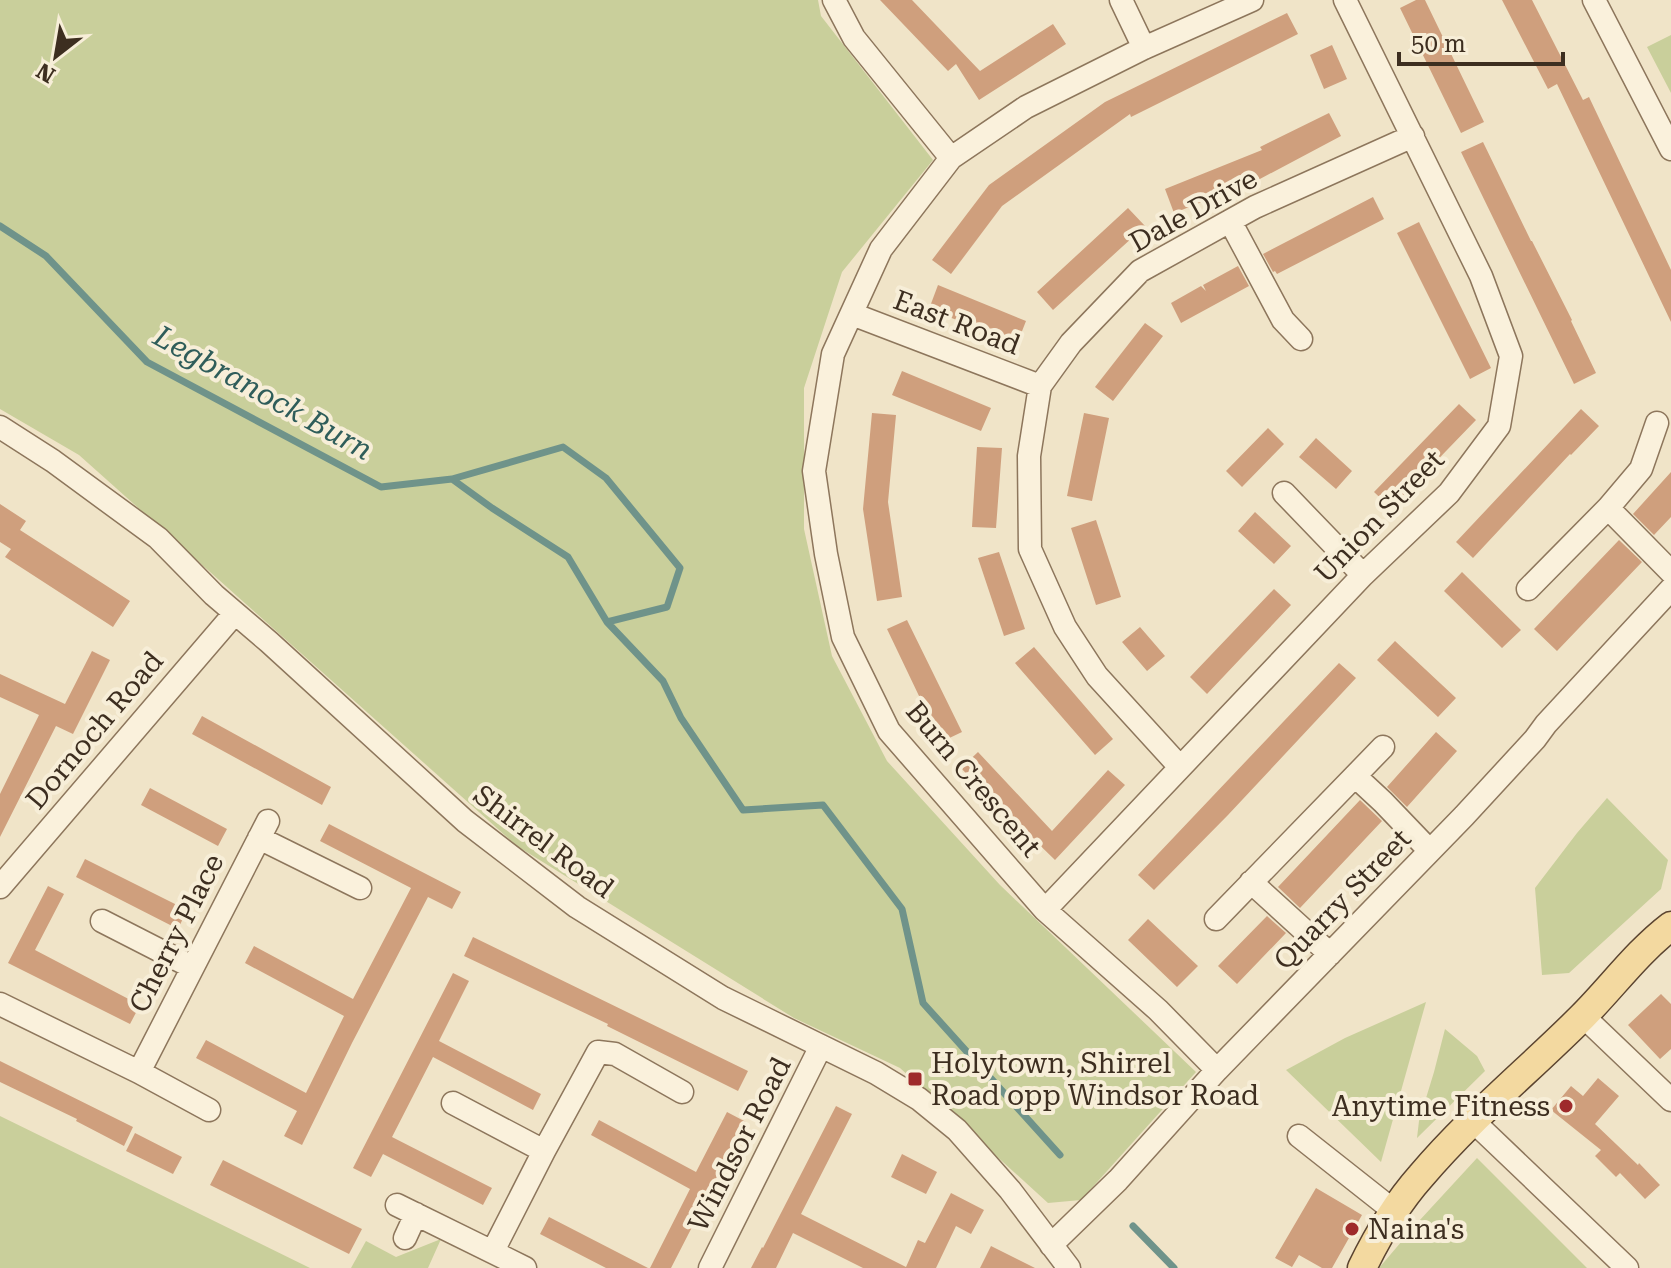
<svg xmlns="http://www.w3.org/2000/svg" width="1671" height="1268" font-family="'Roboto Serif',serif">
	<rect width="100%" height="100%" fill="#f0e4c8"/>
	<path fill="#c9cf9b" d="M0 0H818L821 16 933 160 842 272 804 388V529L832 656 887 761 1000 885 1196 1072 1081 1200 1048 1203 900 1068 794 1018 517 846 79 455 0 409Z
		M1671 35V93L1647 47Z
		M1607 798 1668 860 1661 889 1569 973 1542 975 1535 888 1577 833Z
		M1426 1002 1381 1162 1286 1070 1345 1038Z
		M1445 1029 1477 1056 1485 1071 1417 1138 1419 1121 1434 1072Z
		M0 1116 310 1268H0Z
		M1477 1158 1587 1268H1379L1419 1221Z
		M441 1239 428 1268H351L366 1241 396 1257Z"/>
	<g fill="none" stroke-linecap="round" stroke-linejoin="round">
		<path stroke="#6f938a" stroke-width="7" d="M0 226 46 256 147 362 381 487 452 479 492 508 568 557 607 622
			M452 479 563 447 606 478 680 568 667 607 607 622 663 681 681 718 743 810 823 805 902 909 923 1003 1060 1155
			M1133 1226 1174 1268"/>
	</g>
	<path fill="#cf9f7d" d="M880 0H912L980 71 1053 24 1066 44 979 100 956 64 948 71Z
		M1416 0H1425L1484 122 1461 133 1400 8Z
		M1502 0H1532L1583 100 1589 97 1671 270V322L1557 84 1548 89Z
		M1287 13 1298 34 1131 117 1130 114 1002 206 951 274 932 260 989 185 1105 102Z
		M1332 45 1347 79 1324 89 1310 55Z
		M1329 113 1341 136 1258 180 1174 213 1165 189 1262 150 1260 147Z
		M1483 142 1531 241H1532L1572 320 1571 321 1596 373 1574 384 1461 152Z
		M1373 197 1384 219 1277 274 1275 271 1273 272 1263 254Z
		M1128 208 1145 226 1053 310 1037 292Z
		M1419 222 1491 368 1470 379 1397 233Z
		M1238 266 1249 286 1181 323 1171 303 1201 286 1206 291 1203 285Z
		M938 285 1026 321 1017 344 929 309Z
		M1145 323 1163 336 1113 401 1095 387Z
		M902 371 991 408 981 431 892 395Z
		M1459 404 1476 420 1391 508 1374 492Z
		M1581 409 1599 426 1571 455 1570 454 1473 558 1456 542Z
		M872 413 896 415 888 502 902 597 877 601 863 509Z
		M1084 413 1109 418 1092 501 1067 496Z
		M1268 428 1284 444 1242 487 1226 471Z
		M1316 438 1352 471 1336 489 1299 457Z
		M977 447 1002 448 996 528 972 527Z
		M1671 472V517L1654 535 1633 514Z
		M0 504 26 521 20 530 130 601 113 627 5 557 11 549 0 542Z
		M1255 512 1291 546 1274 564 1238 531Z
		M1096 520 1121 597 1096 605 1071 528Z
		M1619 540 1642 562 1557 651 1534 629Z
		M999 552 1025 629 1004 636 978 558Z
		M1462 572 1521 630 1502 648 1444 591Z
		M1274 589 1291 605 1207 694 1190 677Z
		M907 620 962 732 941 742 887 629Z
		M1140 627 1165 656 1147 671 1122 642Z
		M1395 641 1456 698 1438 717 1377 660Z
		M1034 647 1113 739 1095 755 1015 663Z
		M92 651 110 660 73 734 56 726 0 837V794L39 715 0 697V674L65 704Z
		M1339 663 1356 678 1228 815 1154 890 1138 875Z
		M202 716 331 787 322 805 192 734Z
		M1436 732 1457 751 1407 807 1387 787Z
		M978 752 1052 831 1108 770 1125 785 1055 860 1017 823 1015 825 961 768Z
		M150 788 227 829 218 846 141 805Z
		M1360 800 1382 821 1300 908 1278 887Z
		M329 824 461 892 452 909 428 897 352 1043 302 1145 284 1136 297 1111 196 1058 206 1040 306 1093 344 1016 245 963 254 946 353 999 411 888 320 841Z
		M85 859 187 910 178 929 76 877Z
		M48 886 64 894 35 950 140 1005 130 1024 8 963Z
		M1267 916 1286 933 1237 984 1218 966Z
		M1148 919 1198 966 1177 987 1128 940Z
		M473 937 748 1071 738 1091 607 1026 608 1024 464 956Z
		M453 973 469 981 439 1041 541 1094 533 1110 433 1057 392 1137 492 1188 483 1205 383 1154 371 1177 353 1168Z
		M1661 994 1671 1004V1049L1660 1059 1628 1025Z
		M0 1061 133 1127 124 1146 76 1121 77 1119 0 1082Z
		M1598 1078 1619 1096 1595 1124 1638 1165 1639 1163 1660 1185 1645 1199 1620 1173 1616 1177 1595 1156 1601 1150 1551 1110 1571 1086 1583 1096Z
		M836 1106 852 1114 801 1214 906 1267 918 1240 925 1243 951 1193 984 1210 971 1234 956 1226 936 1268H863L793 1233 776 1268H751L762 1247 763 1248Z
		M727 1112 746 1122 671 1268H650L690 1189 591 1135 599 1120 696 1172Z
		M135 1133 182 1157 173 1174 126 1151Z
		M902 1154 937 1172 926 1194 891 1177Z
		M223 1160 362 1229 349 1254 210 1185Z
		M1316 1188 1362 1215 1332 1268H1322L1299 1255 1292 1267 1275 1258Z
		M549 1217 648 1268H606L540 1234Z
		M991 1246 1035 1268H980Z"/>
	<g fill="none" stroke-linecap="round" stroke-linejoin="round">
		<g stroke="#8d765c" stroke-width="25">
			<path id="minor" d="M834 0 854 38 951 158
				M1121 0 1144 48
				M1594 0 1671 149
				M1230 221 1283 320 1301 339
				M852 314 1040 386
				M0 427 53 461 158 538 214 595 269 642 465 821 577 907 723 998 876 1073 919 1099 957 1130 1010 1190 1069 1268
				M1284 493 1363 575
				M1608 508 1671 572
				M1528 589 1608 508 1641 469 1657 423
				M1180 767 1097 676 1065 627 1030 549 1029 456 1040 386 1071 343 1140 271 1255 207 1413 136
				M1355 776 1383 802 1430 851
				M259 838 360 888
				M1251 882 1330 954
				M0 887 235 613
				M1045 910 1363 575 1449 493 1499 426 1511 356 1481 276 1345 0
				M1216 919 1383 747
				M102 921 192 967
				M0 1004 139 1072 209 1110
				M1583 1016 1671 1100
				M1217 1070 1158 1010 1045 910 889 731 843 637 826 554 814 471 833 354 881 249 951 158 1026 107 1144 48 1252 0
				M139 1072 268 821
				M453 1103 544 1151
				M1473 1121 1627 1268
				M1299 1136 1394 1211
				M397 1205 525 1268
				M405 1238 416 1214
				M1051 1245 1118 1180 1217 1070 1464 816 1535 739 1546 724 1671 589
				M493 1251 544 1151 598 1052 615 1054 682 1092
				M710 1268 821 1046"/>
		</g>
		<g stroke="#5b4430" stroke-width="31">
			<path id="major" d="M1362 1268C1378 1235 1397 1203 1421 1176 1470 1118 1529 1070 1582 1017 1612 987 1637 952 1671 926"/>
		</g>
		<use href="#minor" stroke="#faf1dc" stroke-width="22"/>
		<use href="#major" stroke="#f3d9a0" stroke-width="28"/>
	</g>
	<g fill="#9e2a2b" stroke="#f7eed8" stroke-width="3">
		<rect x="907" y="1071" width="16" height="16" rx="4"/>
		<circle cx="1566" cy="1106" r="8"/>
		<circle cx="1352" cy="1229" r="8"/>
	</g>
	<g text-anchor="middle" stroke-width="8" stroke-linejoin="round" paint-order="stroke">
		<g font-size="28" fill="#3d2e20" stroke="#f7eed8">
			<text transform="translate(1193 210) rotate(-29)" y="10">Dale Drive</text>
			<text transform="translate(957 322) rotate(21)" y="10">East Road</text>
			<text transform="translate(1379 516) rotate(-46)" y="10">Union Street</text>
			<text transform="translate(94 730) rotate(-50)" y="10">Dornoch Road</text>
			<text transform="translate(974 779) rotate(50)" y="10">Burn Crescent</text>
			<text transform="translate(544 841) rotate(37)" y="10">Shirrel Road</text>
			<text transform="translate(1342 899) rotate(-46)" y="10">Quarry Street</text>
			<text transform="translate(176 933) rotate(-63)" y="10">Cherry Place</text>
			<text transform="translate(739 1144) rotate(-63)" y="10">Windsor Road</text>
		</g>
		<g font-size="28" fill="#3d2e20" stroke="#f7eed8" text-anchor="start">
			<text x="931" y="1073">Holytown, Shirrel<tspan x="931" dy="32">Road opp Windsor Road</tspan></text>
			<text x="1550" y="1116" text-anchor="end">Anytime Fitness</text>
			<text x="1368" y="1239">Naina's</text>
		</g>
		<g font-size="30" font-style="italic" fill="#2f5d5a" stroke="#f7eed8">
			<text transform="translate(263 393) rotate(29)" y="10">Legbranock Burn</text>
		</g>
	</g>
	<g transform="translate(56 56) rotate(211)" stroke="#f7eed8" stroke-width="6" paint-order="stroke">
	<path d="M0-6L14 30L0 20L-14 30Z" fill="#3d2e20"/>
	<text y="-12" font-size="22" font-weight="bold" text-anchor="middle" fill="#3d2e20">N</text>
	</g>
	<path d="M1399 52v12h164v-12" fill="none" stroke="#3d2e20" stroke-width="4"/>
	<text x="1411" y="52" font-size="24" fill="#3d2e20" stroke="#f7eed8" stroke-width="6" paint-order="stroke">50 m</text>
</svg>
